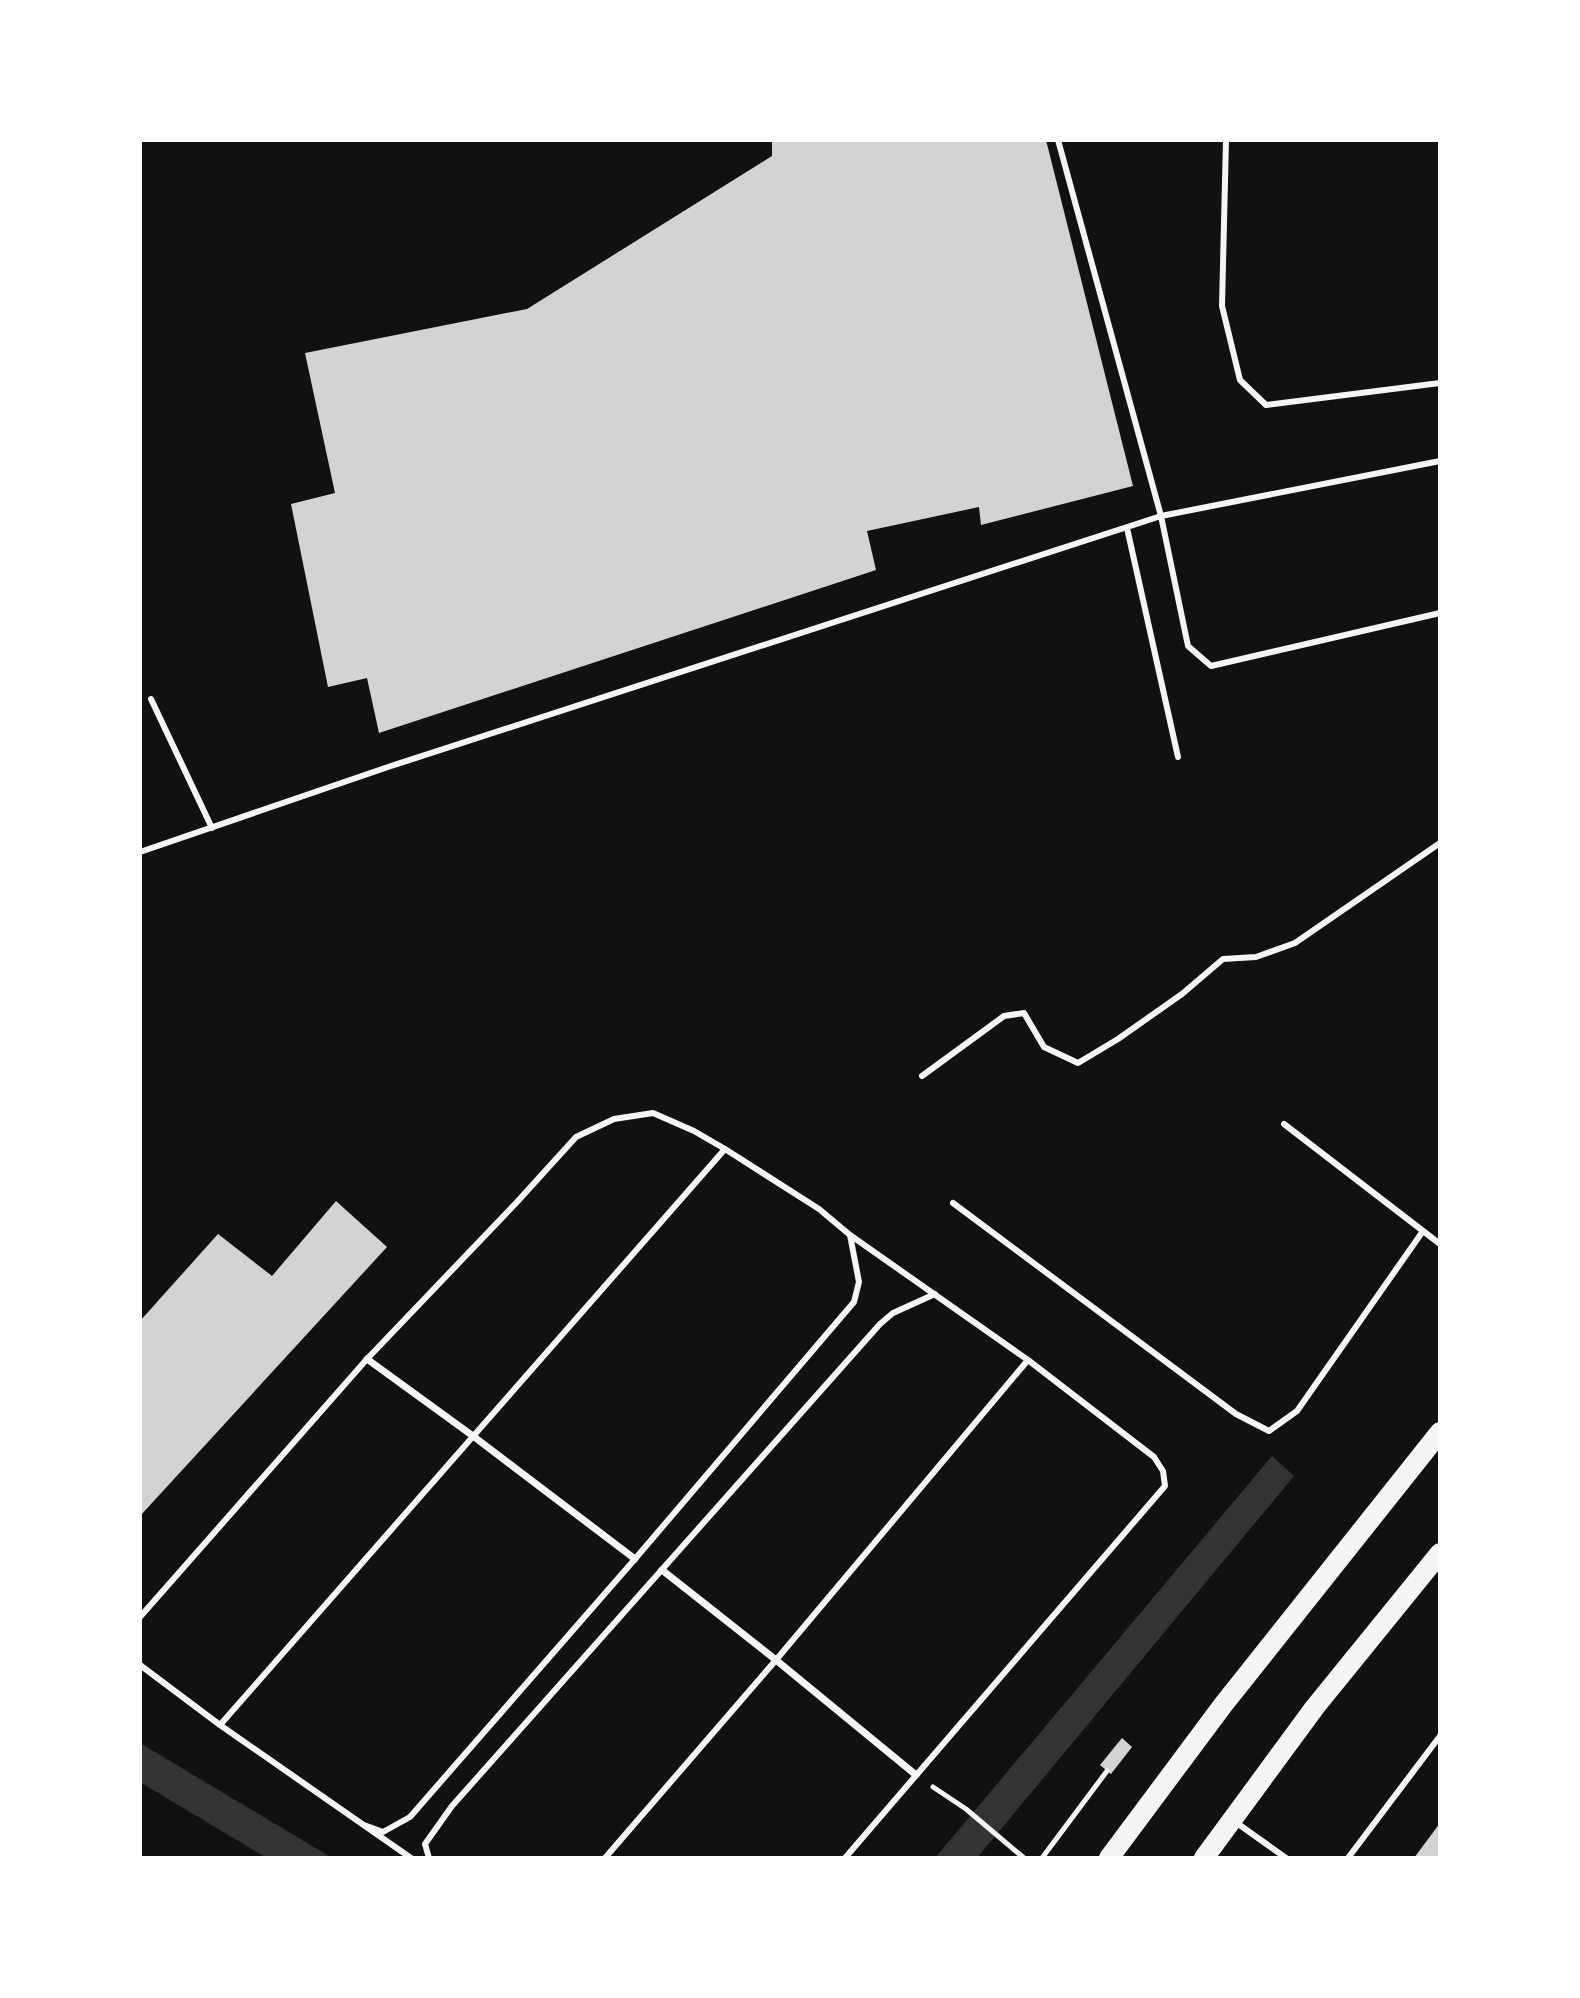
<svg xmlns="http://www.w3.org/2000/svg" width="1580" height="1998" font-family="'Work Sans',sans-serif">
	<rect width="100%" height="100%" fill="#111"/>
	<path fill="#333" d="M1272 1456 1294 1476 977 1858H935Z
		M140 1743 332 1858H267L140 1782Z"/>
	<path fill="#d3d3d3" d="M772 140H1046L1133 486 981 525 979 507 867 531 876 570 379 733 367 678 328 687 291 504 335 493 305 353 527 309 772 156Z
		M336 1201 387 1247 140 1516V1321L218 1234 272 1276Z
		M1122 1738 1132 1747 1111 1774 1100 1765Z
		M1440 1823V1858H1414Z"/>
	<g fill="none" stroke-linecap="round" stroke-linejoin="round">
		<path stroke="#f5f5f5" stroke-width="5" d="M933 1787 966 1809 1024 1858
			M1042 1858 1107 1771"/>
		<path stroke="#f5f5f5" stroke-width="6" d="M1226 140 1222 306 1240 380 1266 405 1440 383
			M1440 461 1161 516 1188 646 1211 666 1440 613
			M1127 528 1178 757
			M151 699 212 828
			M140 852 388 767 1161 516 1058 140
			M922 1076 1004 1016 1024 1013 1044 1047 1078 1063 1118 1039 1182 994 1223 959 1256 957 1295 943 1440 843
			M1284 1124 1440 1244
			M953 1203 1236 1414 1269 1431 1297 1411 1423 1231
			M140 1617 367 1359 517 1202 576 1137 614 1119 653 1113 694 1131 725 1149 819 1209 850 1235 1028 1360 1154 1457 1163 1471 1165 1486 845 1858
			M140 1665 220 1725 411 1858
			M220 1725 725 1149
			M1234 1821 1286 1858
			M364 1825 383 1832 410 1817 635 1559 854 1302 859 1282 850 1235
			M429 1858 425 1844 452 1806 880 1324 893 1313 935 1294
			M605 1858 776 1660 1028 1360
			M1348 1858 1440 1736"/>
		<path stroke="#f5f5f5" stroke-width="7" d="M367 1359 473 1436 635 1559
			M662 1570 776 1660 916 1775"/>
		<path stroke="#f5f5f5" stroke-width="20" d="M1109 1858 1223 1705 1440 1432
			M1204 1858 1315 1707 1440 1553"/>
	</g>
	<rect width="1580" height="1998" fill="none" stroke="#ffffff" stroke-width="284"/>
</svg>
